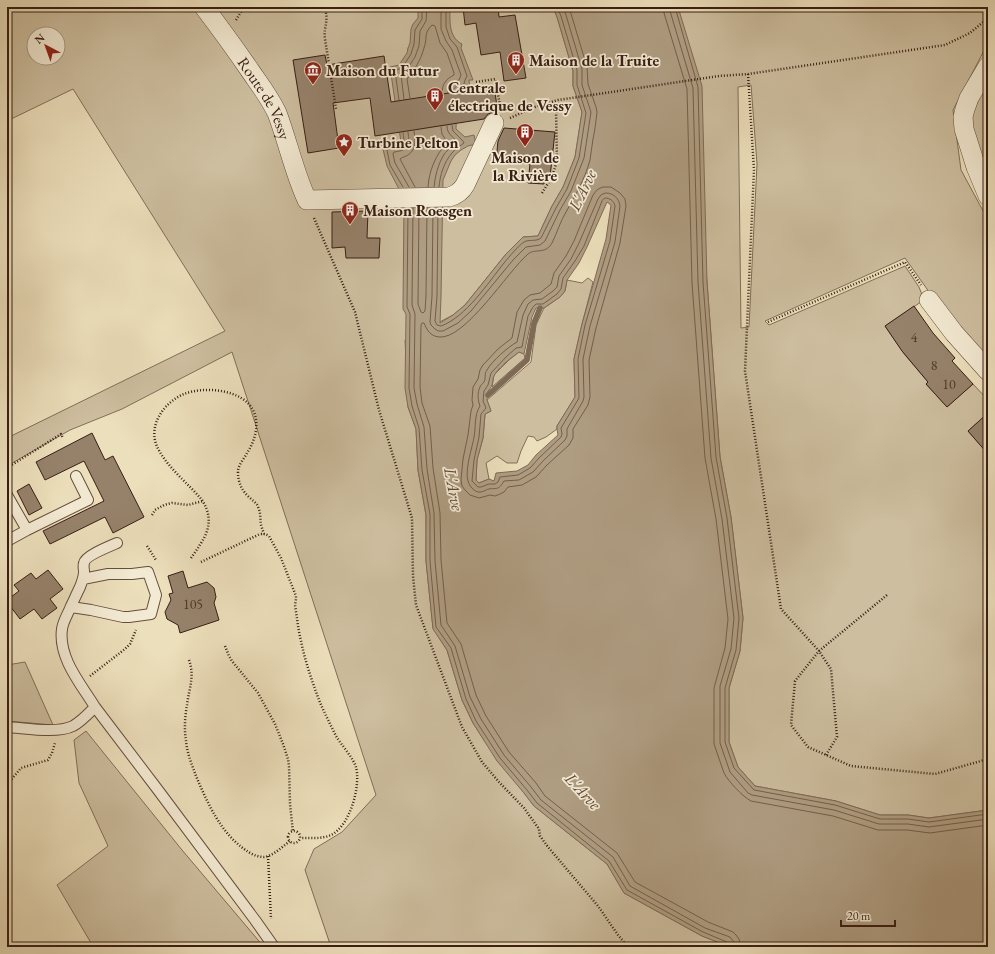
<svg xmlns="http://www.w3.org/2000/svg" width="995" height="954" font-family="'EB Garamond',serif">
	<rect width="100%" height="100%" fill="#ecdfbb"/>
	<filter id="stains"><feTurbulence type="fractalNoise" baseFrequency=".005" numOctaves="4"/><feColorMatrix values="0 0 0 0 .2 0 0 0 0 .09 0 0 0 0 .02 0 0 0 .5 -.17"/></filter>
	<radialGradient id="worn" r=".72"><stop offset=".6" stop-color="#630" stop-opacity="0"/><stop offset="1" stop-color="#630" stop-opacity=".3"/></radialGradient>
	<path fill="#cdbe9f" stroke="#826e5a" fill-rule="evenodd" d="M7 7H553L557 17 573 71V86L582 112 575 157 563 187 552 206 538 236 523 237 506 254 465 305 453 315 405 340 408 407 416 429 418 470 426 515V561L433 628 447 650 462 700 473 723 484 740 534 806 607 864 624 893 702 936 730 947H331L305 870 314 849 342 832 376 795 232 352 122 409 70 430 7 466V438L225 331 73 89 7 121ZM34 34H58V58H34Z
		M678 7H988V43L953 110 961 170 988 220V362L944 313 905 258 765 321 769 325 905 266 919 287 924 300 885 326 905 355 928 382 926 384 947 407 973 384 988 400V413L968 431 988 454V810L929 818 908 815H880L836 801 755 786 738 767 729 742V688L740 651 743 618 731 517 720 457 707 282ZM751 85 757 164 749 327 741 328 738 87Z
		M988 80V173L969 120Z
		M588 278 593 282 582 324 574 359 575 397 557 426V429L546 437 537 441 534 437 528 436 521 451 517 463H507L497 456 486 463 489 479 479 483 476 480 477 460 483 438 485 414 491 411 487 400 531 362 536 325 544 308 560 297 565 291 567 280 582 283Z
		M519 352 524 354 525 358 492 387 494 375 509 360Z
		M25 662 53 725 7 721V665Z
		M86 731 182 850 264 947H89L91 943 57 885 108 846 79 783 74 740Z"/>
	<path fill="#af9d82" stroke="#7f6a56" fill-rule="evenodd" d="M418 7H450C450 20 448 37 462 44L461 48 473 80H469L470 88 457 90 456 129 465 137 474 135 476 144 468 146 461 150 455 155 451 161 443 180 441 297 440 323 453 315 465 305 506 254 523 237 538 236 552 206 563 187 575 157 582 112 573 86V71L557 17 553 7H678L702 86 707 282 720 457 731 517 743 618 740 651 729 688V742L738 767 755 786 836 801 880 815H908L929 818 988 810V947H730L702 936 624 893 607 864 534 806 524 793 497 761 473 723 462 700 447 650 433 629 426 561V515L418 470 416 429 408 407 405 388 406 314 403 309 404 204 400 191 387 166 382 145 401 142 390 67 399 65 407 53 408 48 410 43 411 29 413 24 418 18ZM607 202 611 205 606 239 582 324 574 359 575 397 557 426V429L558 435 536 455 528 465 517 471 496 473 494 481 489 479 479 483 476 480 477 460 483 438 485 414 491 411 487 400 488 391C495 384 491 380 495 374 501 365 511 358 519 352L524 354 532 317 536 308H544L560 297 565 291 567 280 579 263 587 247Z"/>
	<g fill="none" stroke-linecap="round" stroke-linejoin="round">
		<path stroke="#745e4b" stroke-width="1" d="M441 7V29L446 41 452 50 461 75 459 80C452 82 449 84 448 92
			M446 7V27L450 39 457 47 467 76 465 80 464 84C460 86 454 85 453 91
			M569 7 587 67 588 84 596 107 597 112C596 121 595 130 593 139 592 146 591 153 590 160 585 179 575 196 566 212 560 222 557 233 552 243 545 255 535 248 528 254 508 271 465 340 439 337 430 336 427 330 424 323H422L421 325 420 387 422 403 430 426 433 468 440 513 441 560 447 623 461 644 476 695 486 716 509 752 536 783 545 796 617 853 635 882 708 922 733 932 736 935 739 939 741 947
			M664 7V13L687 89 692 283 705 458 716 519 728 619 725 648 714 688V744L724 773C728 781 743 797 751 801L833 816 878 830H907L930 833 988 825
			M670 7V11L693 88 698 282 711 458 722 519 734 618 731 649 720 686V743L730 772 748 793 752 795 834 810 879 824H908L929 827 988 819
			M675 7 698 87 703 282 716 457 727 518 739 618 736 650 725 688V742L734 768 754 790 835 805 880 819H908L929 822 988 814
			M410 98 407 79C415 70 421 59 424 48 428 37 423 34 432 25L435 26 440 43 447 53 454 73V75C446 79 442 84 442 93
			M404 99 401 75 406 71 415 57 419 46 420 31 426 21 427 7
			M399 100 395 71 396 70 402 68 411 54 414 44 415 30 422 19V7
			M414 131C415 140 417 149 408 155 405 157 402 157 400 159L415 187
			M408 132C410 146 409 150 394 152L393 154 395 163 409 187
			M403 187 390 165 387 150 388 148C402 146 406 149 403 133
			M428 187C429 170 436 155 447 142L442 134 441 127
			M434 187C435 176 438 165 443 156 446 151 451 147 456 142 453 135 447 135 447 126
			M439 187C440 175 444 162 452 153 455 149 460 146 464 143L463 141 453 131 452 125
			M603 187H611L620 193 625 199 626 206 620 243 596 328 589 360 590 397 588 405 573 429V438L569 445 547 465 536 477 522 485 508 487 504 492 500 494 495 496 490 495 479 498 470 495 465 490 462 486 461 480 463 459 468 435 471 411 473 405 472 400 473 387 478 379 480 370 483 365 498 349 512 338 517 312 524 300 530 295 540 293 551 284 554 273 566 256 574 241 593 195 597 190Z
			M606 193C613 193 619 198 620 206L615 242 590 326 583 359 584 397 583 401 567 429V436L565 440 543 461 533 472 519 480 504 481C497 493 495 486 486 490 481 493 476 493 472 488 461 478 472 450 474 437 476 427 474 415 480 406 478 401 477 393 480 387 480 385 483 384 484 382 486 379 484 374 487 370 492 361 508 347 517 342L523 315 528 304 533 300 542 299 553 291 557 287 559 276 571 259 579 243 598 199 601 195Z
			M605 198C610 198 614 201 615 206L610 241 585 325 578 359 579 398 561 428 562 434 561 437 539 458 530 468 518 475 500 477 498 482 495 484H489L481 487H478L472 481 474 460 479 437 481 414 486 408 483 401 484 391 488 385 491 373 506 357 516 348 522 347 528 316 533 307 536 304H543L557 294 561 289 563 278 575 261 584 246 602 201Z
			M408 208 407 307 410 314 409 388 412 406 419 428 422 470 430 514V561L436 627 451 648 466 699 476 721 500 758 527 790 537 803 609 861 627 890 703 932 727 942 729 944 730 947
			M413 208 412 305 415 314 414 388 417 404 424 427 427 469 434 513 435 561 441 625 455 646 470 697 481 719 504 755 531 787 541 800 613 857 630 886 705 928 730 937 734 942 735 947
			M419 208 418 304 421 312 423 313 425 311 426 296 427 208
			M433 208 432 296 430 322 431 325 435 329 438 331H443L458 323 471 311 513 260 526 247 540 245 545 241 560 210 571 191 584 158 591 112 582 85V69L566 15 563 7
			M438 208 437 296 435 321 437 325 441 326C466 317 488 283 504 263 510 256 517 247 524 242 529 239 536 242 541 238L556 208 567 189 579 158 586 113 577 85V70L561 16 557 7"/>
		<path stroke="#7f6a56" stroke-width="5.5" d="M488 395 527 360 534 323 540 308"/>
	</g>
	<path fill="#96826b" stroke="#381e14" d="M463 7H498L499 17 515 15 526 78 504 81 500 52 481 55 476 23 465 25Z
		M325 55 327 65 384 56 391 102 494 86 498 113 493 112 488 114 484 119 375 136 370 98 333 103 339 148 308 153 293 60Z
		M504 128 555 132 550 177 545 176 544 184 528 183 530 164 496 161 498 141Z
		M368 211 367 238H380L379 258H346L345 247 332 248V212Z
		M914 306 933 333 955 358 952 361 973 384 947 407 926 384 928 382 902 351 885 326Z
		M988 413V454L968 431Z
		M92 433 105 460 113 456 144 517 113 533 105 517 50 544 43 531 104 501 84 461 45 480 36 462Z
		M29 484 42 508 29 515 17 491Z
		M48 570 63 589 50 599 57 608 42 619 34 609 20 619 7 602V600L19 591 14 585 31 573 36 579Z
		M183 571 188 588 207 582 214 588 216 597 214 603 219 620 180 633 178 625 167 619 165 612 171 600 169 594 173 593 168 576Z"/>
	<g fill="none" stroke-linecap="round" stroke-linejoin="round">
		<g stroke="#654e3e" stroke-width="12">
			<path id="lane" d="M7 495 27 530 7 541
				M27 530 88 500 76 476
				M71 607 91 610 123 617H129L151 614 156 595 148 572 132 574H108L83 579
				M95 707 158 790 255 920 274 947
				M7 727C25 728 57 734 73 726 82 721 88 714 95 707 81 684 58 658 62 629 63 621 68 614 71 606 74 600 77 593 80 587 82 582 84 577 84 572 84 569 83 566 84 563 85 556 110 546 117 543"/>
		</g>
		<g stroke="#654e3e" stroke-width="20">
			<g id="street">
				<path id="s1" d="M204 7C220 28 236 50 251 72 260 85 270 98 277 113 288 142 294 172 307 200L449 197C456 195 461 192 465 185L494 123"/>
				<path d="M988 66 969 98 965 109 963 117 964 129 976 167 988 196"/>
				<path d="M929 300 954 333 988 371"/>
			</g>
		</g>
		<path stroke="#381e14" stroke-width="2.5" stroke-dasharray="1 2" stroke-linecap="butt" d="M324 7C330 20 323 27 325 39L336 109
			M236 20 244 7
			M748 74 754 170 745 371 781 609 819 651 795 681 791 725 808 747 851 766 935 774 988 759
			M476 82 495 79 500 105
			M510 118 535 107 558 100 719 76 748 74 945 45 970 33 988 18
			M542 193 552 177 557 161 556 109 554 101
			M314 218 355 312 379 410 412 518 413 576 416 605 462 727 482 762 499 782 524 808 539 829 540 836 548 847 598 906 618 935 628 947
			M768 322 905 262 921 285
			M7 468 61 434 63 438
			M152 515 155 510 164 505 172 503 188 505 203 501
			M147 546 156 560
			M191 558C204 539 217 524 202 500 188 483 164 465 156 444 149 423 165 402 184 394 204 386 242 389 253 410 260 424 255 441 247 453 244 459 238 465 238 472 238 483 242 491 250 498 253 501 257 503 258 507 261 513 260 519 261 525 262 528 263 531 264 534
			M201 562 260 534C264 534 266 534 269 536L281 558 296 596V599L295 605C297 617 298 629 301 641 305 661 312 681 319 700 324 712 330 724 336 736 342 746 352 756 356 767 361 786 350 826 331 835 322 839 311 838 301 838
			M225 646 229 656 232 661 258 693 275 724 283 744 288 759 289 766 290 804 293 832
			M189 660C195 677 189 688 187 705 185 716 184 729 186 741 187 753 192 765 196 776 208 804 221 834 247 851 251 854 258 857 264 857 273 856 282 847 290 841
			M90 676 125 649 130 644 136 630
			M826 755 837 737 831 669 819 651 887 595
			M7 783 11 780 21 768 48 760 52 753 55 743
			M288 837a6 6 0 1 1 12 0a6 6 0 1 1-12 0Z
			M268 856 271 919"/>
		<use href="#lane" stroke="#f3ead3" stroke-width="10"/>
		<use href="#street" stroke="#f3ead3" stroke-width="19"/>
	</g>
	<defs>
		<g id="building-pin" transform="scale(0.9)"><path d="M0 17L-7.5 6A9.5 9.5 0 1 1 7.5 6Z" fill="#8f2418" stroke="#f3ead3"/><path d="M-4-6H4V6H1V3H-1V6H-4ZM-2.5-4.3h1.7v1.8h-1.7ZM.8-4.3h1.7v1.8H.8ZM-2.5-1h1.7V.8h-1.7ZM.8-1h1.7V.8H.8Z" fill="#fff"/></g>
		<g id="museum-pin" transform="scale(0.9)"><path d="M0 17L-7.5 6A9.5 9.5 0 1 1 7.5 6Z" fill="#8f2418" stroke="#f3ead3"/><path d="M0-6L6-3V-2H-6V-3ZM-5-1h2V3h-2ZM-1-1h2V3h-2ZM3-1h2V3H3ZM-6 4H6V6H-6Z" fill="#fff"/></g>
		<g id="sight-pin" transform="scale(0.9)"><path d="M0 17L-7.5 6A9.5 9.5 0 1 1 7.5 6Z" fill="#8f2418" stroke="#f3ead3"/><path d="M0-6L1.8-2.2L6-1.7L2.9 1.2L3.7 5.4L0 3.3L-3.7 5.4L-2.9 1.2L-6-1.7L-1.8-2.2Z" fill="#fff"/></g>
	</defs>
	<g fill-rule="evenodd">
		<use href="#building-pin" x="516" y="60"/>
		<use href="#museum-pin" x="313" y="70"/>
		<use href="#building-pin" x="435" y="96"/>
		<use href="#building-pin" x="525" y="132"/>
		<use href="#sight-pin" x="344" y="142"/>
		<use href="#building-pin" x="350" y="210"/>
	</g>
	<g text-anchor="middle" stroke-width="3.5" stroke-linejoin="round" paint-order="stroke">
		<g font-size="14" fill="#50372a">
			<text x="914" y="342">4</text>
			<text x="934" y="370">8</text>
			<text x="949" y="389">10</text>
			<text x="193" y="609">105</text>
		</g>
		<g font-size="16" font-weight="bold" fill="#381e14" stroke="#f3ead3" text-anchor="start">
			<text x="529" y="66">Maison de la Truite</text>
			<text x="326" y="76">Maison du Futur</text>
			<text x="448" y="93">Centrale<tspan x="448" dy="18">électrique de Vessy</tspan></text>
			<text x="357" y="148">Turbine Pelton</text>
			<text x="525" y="163" text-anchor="middle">Maison de<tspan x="525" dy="18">la Rivière</tspan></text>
			<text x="363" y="216">Maison Roesgen</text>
		</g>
		<g font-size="16" fill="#381e14" stroke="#f3ead3">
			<text dy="6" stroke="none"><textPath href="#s1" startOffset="110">Route de Vessy</textPath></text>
		</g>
		<g font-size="17" font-style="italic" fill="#624a3a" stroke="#f3ead3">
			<text transform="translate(582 190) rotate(-65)" y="6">L'Arve</text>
			<text transform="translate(454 489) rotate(79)" y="6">L'Arve</text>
			<text transform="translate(583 791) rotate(47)" y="6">L'Arve</text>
		</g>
	</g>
	<rect width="995" height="954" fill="none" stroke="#ecdfbb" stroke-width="24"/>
	<rect x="8" y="8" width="979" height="938" fill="none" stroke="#381e14" stroke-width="2"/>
	<rect x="12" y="12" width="971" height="930" fill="none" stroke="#381e14"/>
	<g transform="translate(46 46) rotate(319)"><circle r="19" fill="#f3ead3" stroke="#a89887"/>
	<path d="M0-3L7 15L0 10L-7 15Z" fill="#8f2418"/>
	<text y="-6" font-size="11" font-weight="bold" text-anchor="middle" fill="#381e14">N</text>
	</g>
	<path d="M841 920v6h54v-6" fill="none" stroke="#381e14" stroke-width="2"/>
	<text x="847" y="920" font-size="12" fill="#381e14" stroke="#f3ead3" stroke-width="3" paint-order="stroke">20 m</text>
	<rect width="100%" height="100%" filter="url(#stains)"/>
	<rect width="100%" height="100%" fill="url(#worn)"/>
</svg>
